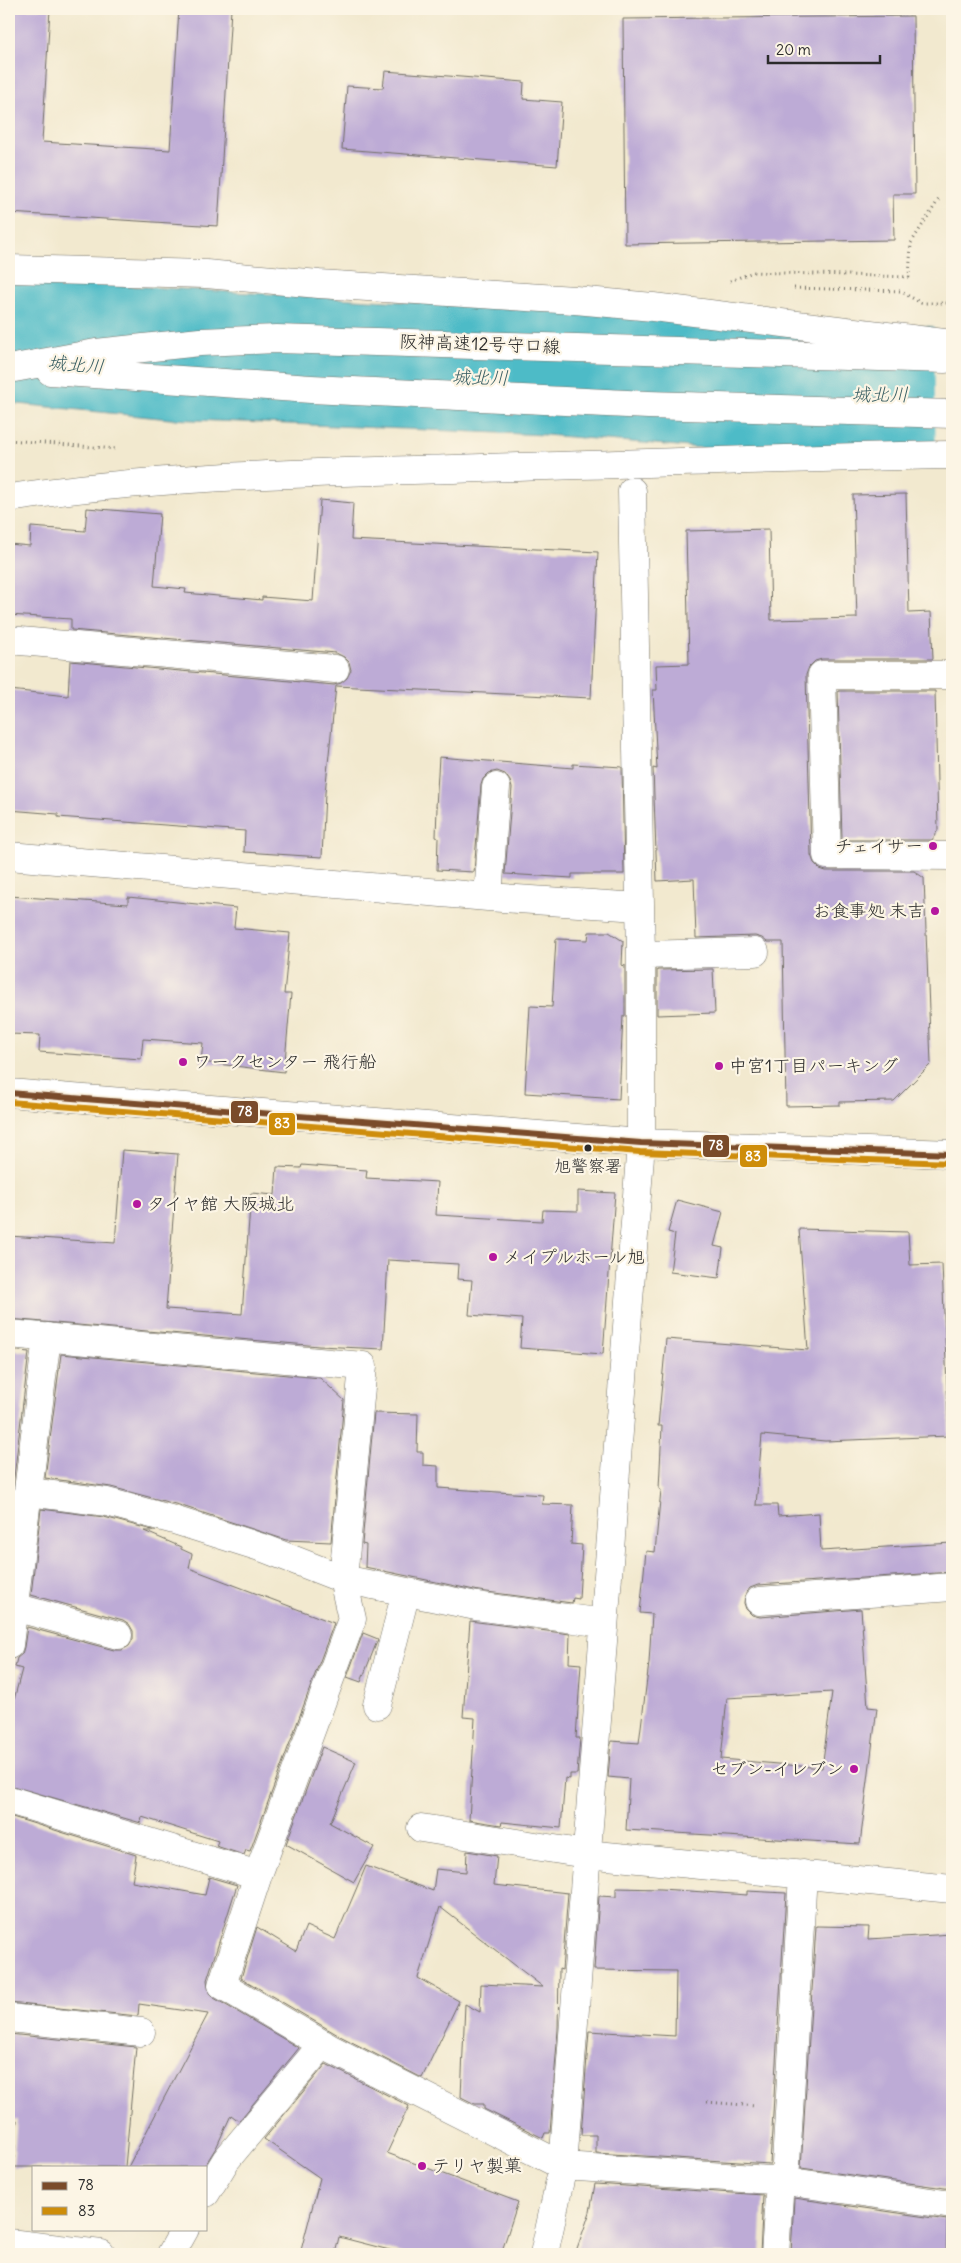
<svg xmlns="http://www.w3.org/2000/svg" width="961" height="2263" font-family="Delius,'Klee One',sans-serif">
	<rect width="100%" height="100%" fill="#fcf5e5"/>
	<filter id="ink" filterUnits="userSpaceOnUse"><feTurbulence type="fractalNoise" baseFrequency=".02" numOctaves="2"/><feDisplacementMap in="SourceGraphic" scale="10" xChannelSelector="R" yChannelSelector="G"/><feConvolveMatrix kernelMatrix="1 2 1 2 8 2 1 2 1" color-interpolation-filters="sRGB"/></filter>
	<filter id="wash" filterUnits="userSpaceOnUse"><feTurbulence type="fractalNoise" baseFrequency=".0096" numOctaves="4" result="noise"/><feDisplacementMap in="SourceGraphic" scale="20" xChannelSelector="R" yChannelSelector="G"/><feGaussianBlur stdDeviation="1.12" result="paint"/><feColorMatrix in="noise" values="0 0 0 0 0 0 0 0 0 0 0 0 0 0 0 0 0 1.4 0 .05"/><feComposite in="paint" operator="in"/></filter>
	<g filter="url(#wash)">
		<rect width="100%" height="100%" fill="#f2e9cf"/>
		<path fill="#4ebbc7" stroke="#3c7379" d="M9 279 697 319 952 327 944 468 546 435 170 419 9 403Z"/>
		<path fill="#f2e9cf" d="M934 324 952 325V470L936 469Z"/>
		<g id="blocks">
			<path fill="#bdabd6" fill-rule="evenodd" d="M9 9H50L42 142 170 150 179 9H231L218 226 9 213Z
				M913 16 915 194H893L894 240 625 244 623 19Z
				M385 71 524 82 523 99 562 102 557 166 342 149 347 86 383 88Z
				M906 494 909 613 931 612 933 659H822L815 661 809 667 806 675 811 855 814 863 820 869 826 871H914L924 878 931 1064 894 1101 840 1102V1105L786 1106 783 942H767L762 938 755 936 696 938 694 879 657 881 653 768 657 769 653 690H657L656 665 689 664 686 531 769 529 771 620 857 618 853 495Z
				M320 500 353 503 351 540 598 552 591 698 336 686 325 793 322 857 244 852 245 831 58 817V814L9 810V690L68 696 70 661 334 685 341 683 347 678 351 670 349 662 344 657 336 653 71 630V619L9 615V544L30 546 31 527 85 531 87 508 160 514 154 586 186 589 185 593 262 600V597L313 601Z
				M838 691H935L938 830 932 840H842Z
				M439 757 573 768V764L622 767 624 874H572V878L505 874 512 788 510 781 505 774 497 771 489 773 483 779 481 785 474 872 437 870 438 838 436 837 437 807H436Z
				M9 896 128 904V897L236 908 234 928 290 933 284 994H291L284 1072 201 1062 203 1043 143 1039 141 1059 39 1052 40 1035 9 1034Z
				M589 932H609L623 941 622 966 625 965V1016H623L619 1099 525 1093 530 1006 552 1007 556 939 588 940Z
				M713 969 715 1013 657 1015V970Z
				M122 1150 178 1154 166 1309 242 1314 251 1193 275 1195 277 1167 301 1168 302 1165 353 1169 367 1170 366 1178 438 1182 436 1215 542 1221 543 1210 578 1211V1191L615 1193 603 1354 520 1348 522 1319 469 1315 472 1280 457 1279 458 1264 388 1260 383 1349 319 1346 9 1319V1236L115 1243Z
				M677 1200 723 1212 714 1246 723 1248 719 1278 670 1272 675 1234 668 1232Z
				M799 1229 908 1232 910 1265 942 1264 949 1436 825 1441 762 1435 756 1505H777L778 1516 819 1513 821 1551 952 1543V1572L758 1585 750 1588 745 1595 744 1603 746 1609 752 1615 760 1617 861 1609 868 1707 877 1708 860 1844 626 1830 629 1779 608 1777 611 1741 639 1743 649 1663 652 1614 640 1613 646 1551 655 1552 661 1490 659 1489 662 1426H658L666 1339 808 1350ZM832 1692 822 1768 721 1759 727 1698Z
				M9 1350 29 1352 9 1519Z
				M61 1354 320 1378 344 1400 331 1542 286 1540 179 1505 111 1487 45 1478Z
				M374 1413 418 1414 417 1452H423V1465L438 1466V1488L543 1495 542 1504 573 1505 571 1544 582 1545 579 1599 573 1598 572 1603 479 1591 365 1567 366 1545 362 1544Z
				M41 1509 104 1517 156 1531H144L181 1547V1549L192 1554 189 1568 334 1623 250 1851 246 1850 244 1855 216 1846 218 1841 142 1817 141 1823 9 1785V1719L22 1669 15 1667 17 1658 22 1654 24 1647 27 1627 114 1650H122L129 1646 133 1639V1631L129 1624 123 1620 31 1595Z
				M470 1621 570 1634 569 1663 581 1664 576 1738H580L577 1774H570V1779L565 1778 561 1828 502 1822 501 1825 469 1820 475 1718 463 1717Z
				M363 1633 378 1639 361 1682 347 1677Z
				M322 1747 356 1762 330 1823 374 1847 354 1882 286 1844Z
				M9 1816 136 1855 132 1882 205 1895 209 1877 237 1885 207 1980 209 1993 214 1998 299 2048 239 2121 231 2115 217 2146 204 2167H128L208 2014 139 2004 138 2016 9 2003Z
				M467 1851 497 1856 494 1885 568 1893 562 1970 559 1969 558 2030 550 2133H545L543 2138 484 2109V2104H475L461 2097 465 2004 480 2012 481 1984 543 1987 440 1907 418 1978 459 2001 422 2078 338 2035 241 1978 257 1927 296 1951 306 1926 335 1939 366 1866 433 1891 436 1869 466 1872Z
				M616 1888 661 1889 747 1895V1891L786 1893 770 2164 596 2153V2135H581L589 2031 675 2036 676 1971 594 1970 599 1896 616 1897Z
				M816 1926 869 1927 868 1939 952 1934V2189L801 2168Z
				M9 2034 136 2047 125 2167H13L17 2120 9 2119Z
				M326 2064 409 2106 387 2153 518 2202 501 2254H405L339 2237 335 2254H300L320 2178 264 2139Z
				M595 2184 763 2195 760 2254H575L590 2212Z
				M794 2198 947 2220 946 2254H791Z"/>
		</g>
	</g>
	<g filter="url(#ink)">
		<use href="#blocks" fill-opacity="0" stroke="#716e64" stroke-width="1"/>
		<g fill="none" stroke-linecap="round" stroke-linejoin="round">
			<g stroke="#716e64" stroke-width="29">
				<path id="minor" d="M9 640 335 669
					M952 675H822L827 855 952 856
					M9 856 488 897 639 907
					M488 897 496 787
					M641 955 755 952
					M9 1093 641 1143 952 1154
					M9 1334 363 1366 343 1579 352 1619 258 1875 222 1985 331 2049 563 2166 785 2181 952 2205
					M29 1492 107 1502 174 1520 266 1549 343 1579 476 1606 604 1623
					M759 1601 952 1587
					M14 1607 118 1635
					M9 1645 47 1337
					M377 1705 406 1592
					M9 1800 258 1875
					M421 1828 586 1854 952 1889
					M9 2018 141 2032
					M785 2181 803 1874
					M206 2193 226 2160 323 2044
					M9 2243 101 2254
					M171 2254 185 2229
					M544 2254 563 2166 641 1143V955L632 491
					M775 2254 780 2181"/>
			</g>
			<g stroke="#716e64" stroke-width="29">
				<path id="highway" d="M9 269 206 274 319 284 575 300 653 307 952 344
					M9 369 96 353 200 342 277 339 945 359
					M50 371 311 389 648 405 952 414"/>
			</g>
			<path stroke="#716e64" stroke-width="3" stroke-dasharray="1 4" stroke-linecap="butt" d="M730 281 753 272 909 277 911 243 939 199
				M794 288 900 291 921 303H952
				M9 440 117 449
				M707 2102 756 2106"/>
			<use href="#minor" stroke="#fff" stroke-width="28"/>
			<use href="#highway" stroke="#fff" stroke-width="28"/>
			<g stroke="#716e64" stroke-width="29" stroke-linecap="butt">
				<path id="highway-bridge" d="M9 498C156 476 305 473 454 469 620 464 786 458 952 455"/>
			</g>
			<use href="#highway-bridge" stroke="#fff" stroke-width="28"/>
			<g stroke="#fcf5e5" stroke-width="10">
				<path id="bus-1" d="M9 1093 641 1143 952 1154"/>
			</g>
			<g stroke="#fcf5e5" stroke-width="10">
				<path id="bus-2" d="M9 1102 640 1152 952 1163"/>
			</g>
			<use href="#bus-1" stroke="#7a4b2a" stroke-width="6"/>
			<use href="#bus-2" stroke="#ce8d09" stroke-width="6"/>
		</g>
	</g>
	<g fill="#b5179e" stroke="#fcf5e5" stroke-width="2">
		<circle cx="933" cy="846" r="5"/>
		<circle cx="935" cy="911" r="5"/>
		<circle cx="183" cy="1062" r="5"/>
		<circle cx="719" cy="1066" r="5"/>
		<circle cx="137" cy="1204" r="5"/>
		<circle cx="493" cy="1257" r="5"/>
		<circle cx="854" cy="1769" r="5"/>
		<circle cx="422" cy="2166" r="5"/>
	</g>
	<circle fill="#2b2b2b" stroke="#fcf5e5" stroke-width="2" cx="588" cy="1148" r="4.5"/>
	<g text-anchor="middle" stroke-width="4.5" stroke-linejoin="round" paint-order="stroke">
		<g font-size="17" fill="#2b2b2b" stroke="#fcf5e5">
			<text x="588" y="1172">旭警察署</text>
		</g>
		<g font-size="18" fill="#2b2b2b" stroke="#fcf5e5">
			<text transform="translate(480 344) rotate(2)" y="6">阪神高速12号守口線</text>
		</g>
		<g font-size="18" fill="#2b2b2b" stroke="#fcf5e5" text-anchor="start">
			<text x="923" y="852" text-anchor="end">チェイサー</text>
			<text x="925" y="917" text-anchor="end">お食事処 末吉</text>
			<text x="193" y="1068">ワークセンター 飛行船</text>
			<text x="729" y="1072">中宮1丁目パーキング</text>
			<text x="147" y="1210">タイヤ館 大阪城北</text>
			<text x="503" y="1263">メイプルホール旭</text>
			<text x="844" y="1775" text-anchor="end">セブン-イレブン</text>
			<text x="432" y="2172">テリヤ製菓</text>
		</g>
		<g font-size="19" font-style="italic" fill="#375d62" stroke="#fcf5e5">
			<text transform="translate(76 364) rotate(5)" y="7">城北川</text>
			<text transform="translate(480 377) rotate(1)" y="7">城北川</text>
			<text x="880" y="401">城北川</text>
		</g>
	</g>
	<g stroke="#fcf5e5" stroke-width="2">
		<rect x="230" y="1100" width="29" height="24" rx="5" fill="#7a4b2a"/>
		<rect x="268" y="1112" width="28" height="24" rx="5" fill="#ce8d09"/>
		<rect x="702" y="1134" width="28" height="24" rx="5" fill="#7a4b2a"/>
		<rect x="739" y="1144" width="29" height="24" rx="5" fill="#ce8d09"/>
	</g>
	<g font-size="14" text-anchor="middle" font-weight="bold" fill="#fff">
		<text x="245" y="1116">78</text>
		<text x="282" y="1128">83</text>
		<text x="716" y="1150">78</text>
		<text x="753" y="1161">83</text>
	</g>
	<rect width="961" height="2263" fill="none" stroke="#fcf5e5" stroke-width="30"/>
	<rect x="32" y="2166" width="175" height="65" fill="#fcf5e5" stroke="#a8a49b"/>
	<rect x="42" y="2182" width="25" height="8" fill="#7a4b2a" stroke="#a8a49b"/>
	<text x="78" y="2190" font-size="15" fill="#2b2b2b">78</text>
	<rect x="42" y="2207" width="25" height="8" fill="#ce8d09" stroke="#a8a49b"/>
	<text x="78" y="2216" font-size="15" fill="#2b2b2b">83</text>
	<path d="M768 55v8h112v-8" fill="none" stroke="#2b2b2b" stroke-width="2.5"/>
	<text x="776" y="55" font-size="15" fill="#2b2b2b" stroke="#fcf5e5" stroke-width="4" paint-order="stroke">20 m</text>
</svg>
